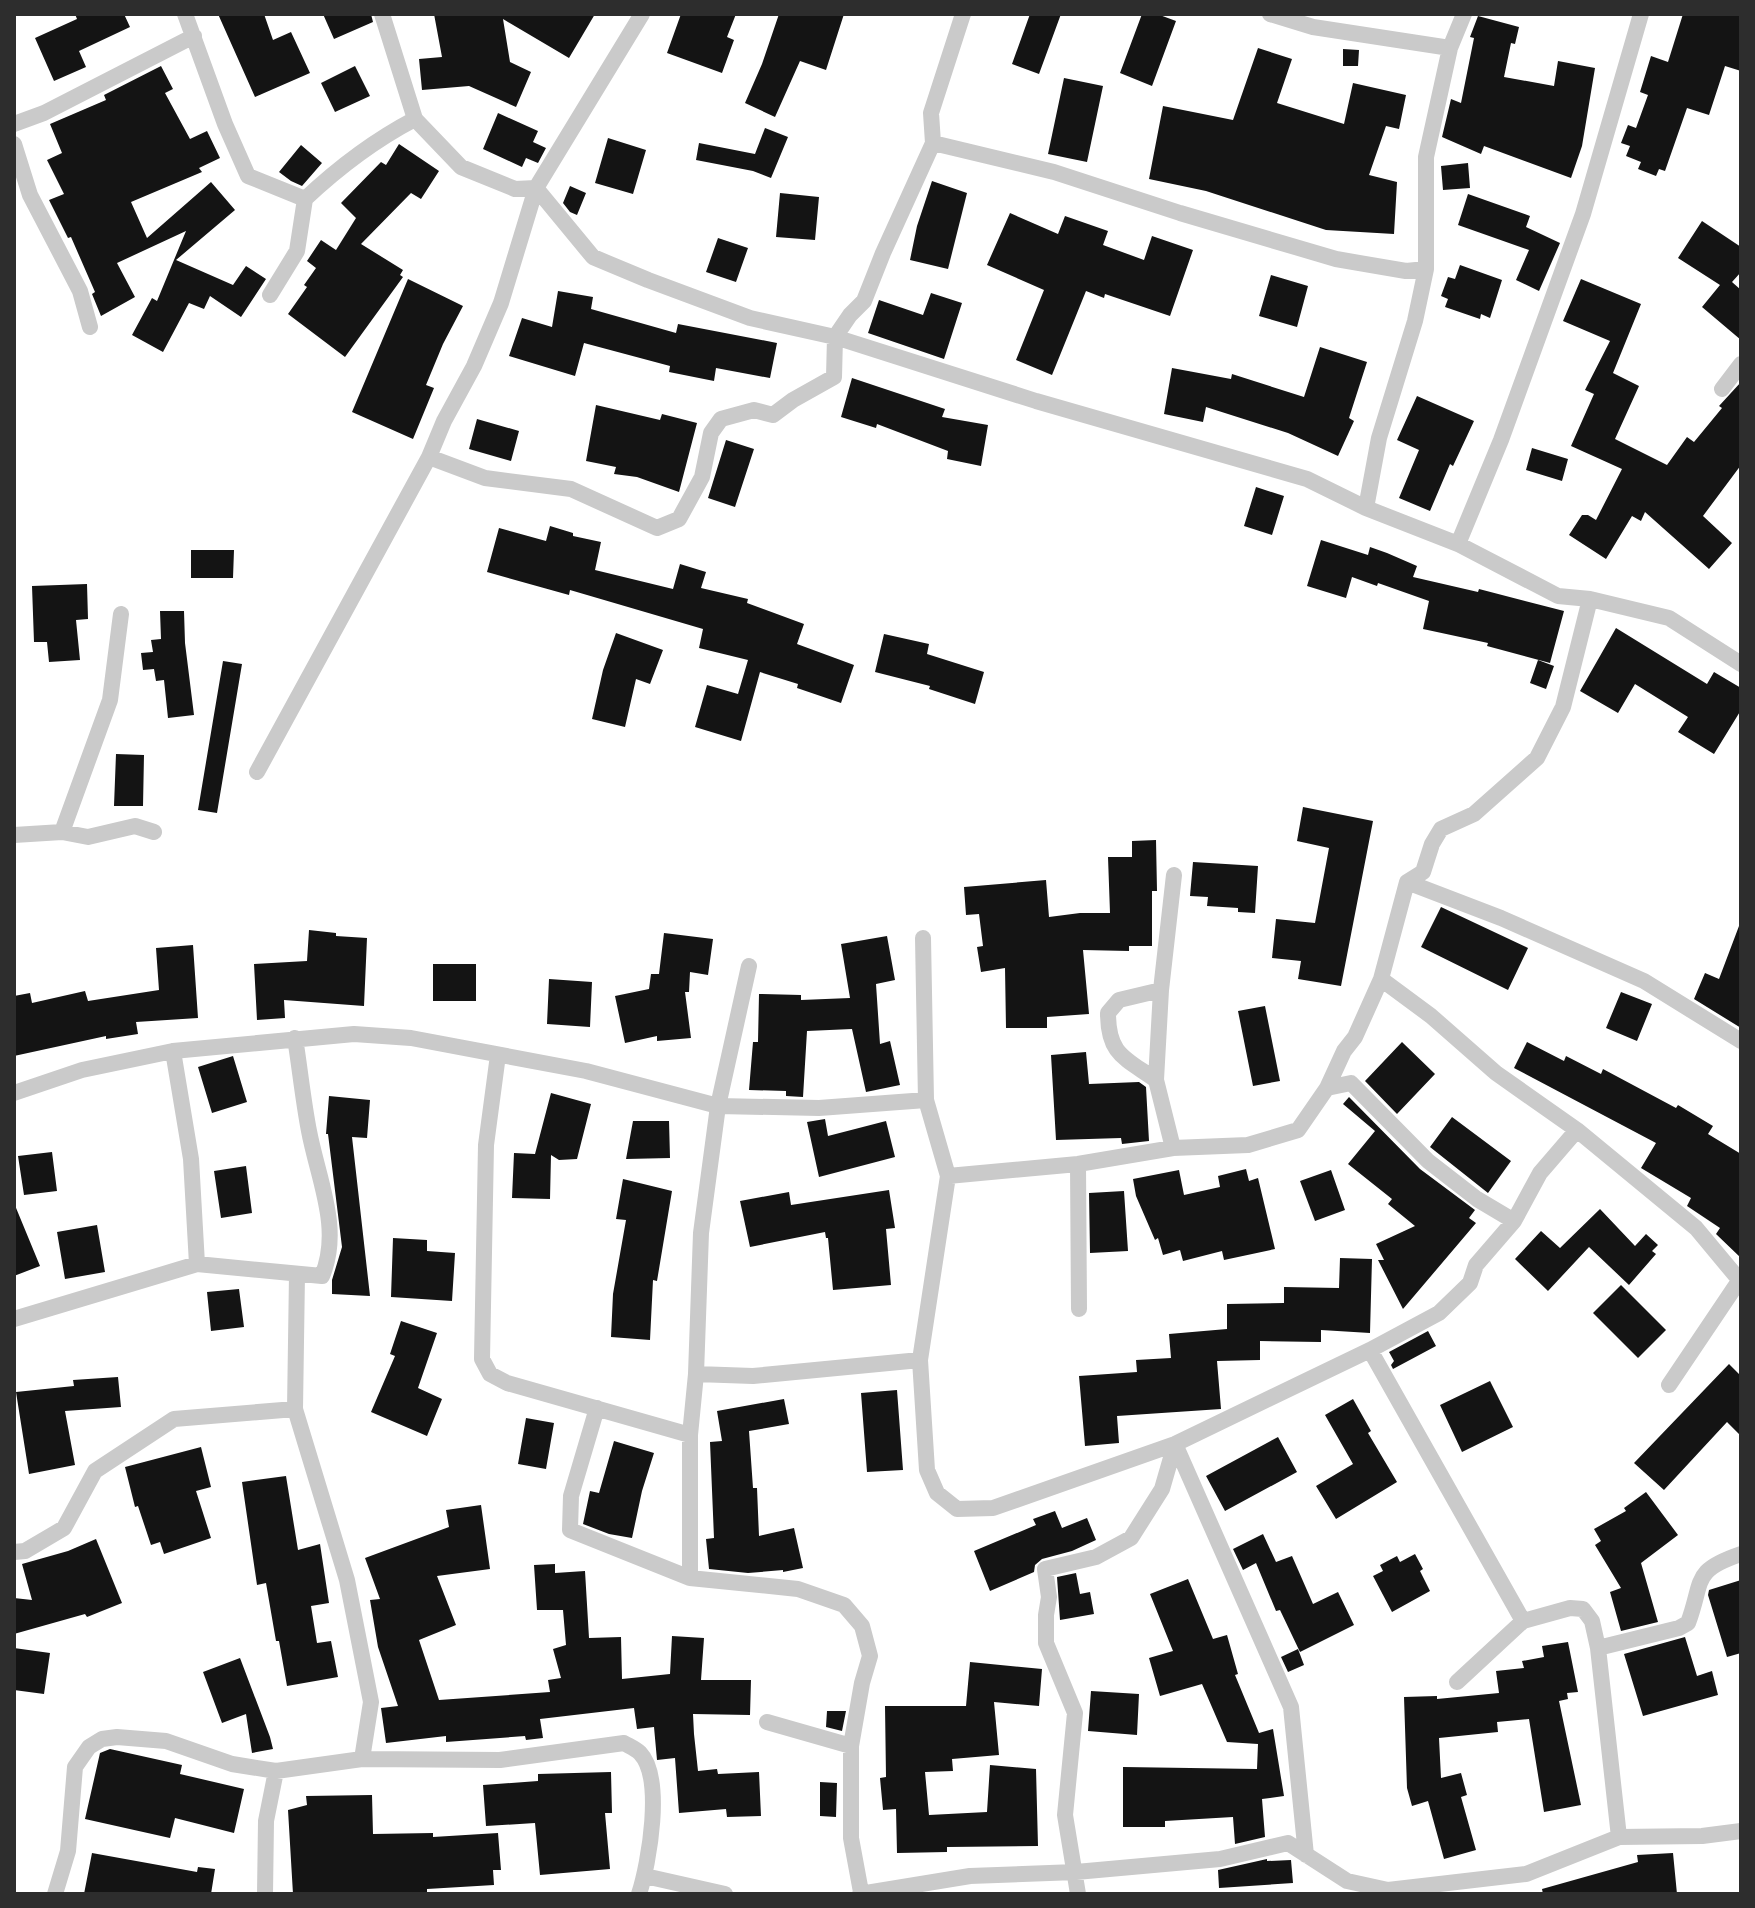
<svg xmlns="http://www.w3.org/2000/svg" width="1755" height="1908" font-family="'Sofia Sans Condensed',sans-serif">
	<rect width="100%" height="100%" fill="#fff"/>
	<path fill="#141414" d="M75 14H124L130 27 79 51 86 67 54 81 35 38 77 19Z
		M218 14H264L273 40 291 32 310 73 255 97Z
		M323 14H371L373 22 334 39Z
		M434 14H595L569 58 503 19 510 62 531 72 516 107 469 86 422 90 419 59 442 57Z
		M681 14H736L727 37 734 40 722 73 667 53Z
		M779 14H844L826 70 800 61 775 117 745 103 762 64Z
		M1030 14H1061L1039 74 1012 64Z
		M1142 14H1157L1176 21 1152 86 1120 73Z
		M1683 14H1741V71L1725 66 1709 115 1687 108 1665 171 1659 169 1656 176 1638 169 1641 162 1626 156 1630 146 1621 143 1628 125 1636 128 1648 95 1640 92 1651 56 1668 62Z
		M1478 16 1519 27 1515 44 1511 43 1504 77 1554 86 1558 61 1595 68 1582 146 1571 178 1484 146 1481 154 1442 137 1451 99 1461 103 1474 38 1470 37Z
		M1258 48 1292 59 1277 103 1344 124 1353 83 1406 95 1399 129 1386 126 1369 175 1397 182 1394 234 1326 230 1206 191 1149 179 1163 106 1233 120Z
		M1343 49 1359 50 1358 66H1343Z
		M161 66 173 89 165 93 190 139 207 131 220 158 199 168 202 172 131 202 147 238 211 182 235 210 176 260 233 285 246 266 266 279 241 317 210 296 204 309 189 303 163 352 132 335 152 298 157 301 186 231 117 263 135 297 101 316 92 294 95 292 71 237 68 238 49 200 64 194 47 160 62 153 50 124 106 100 104 95Z
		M355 66 370 96 335 112 321 83Z
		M1064 78 1103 86 1087 162 1048 154Z
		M498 113 538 131 533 142 546 148 538 163 526 158 522 167 483 149Z
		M765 128 788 137 771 178 753 171 696 160 699 143 755 154Z
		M608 138 646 150 633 194 595 183Z
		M399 144 439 171 421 199 411 193 361 244 403 270 400 275 403 277 345 357 288 314 307 287 304 285 316 268 307 261 321 240 336 250 356 218 341 203 381 162 386 165Z
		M301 145 322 163 302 186 291 181 279 172Z
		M1468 163 1470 188 1443 190 1441 166Z
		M932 181 967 193 948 269 910 260 917 226Z
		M570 186 586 193 577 215 570 212 563 203Z
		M780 193 819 197 815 240 776 237Z
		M1468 194 1530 216 1526 227 1560 243 1539 291 1516 280 1529 250 1458 225Z
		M1010 213 1058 234 1065 216 1108 231 1103 245 1144 260 1152 236 1193 250 1170 316 1105 294 1104 298 1086 291 1052 375 1016 360 1044 290 987 265Z
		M1702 221 1741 247V272L1732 282 1741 290V340L1702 307 1720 285 1678 258Z
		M718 238 748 248 736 282 706 272Z
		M1460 265 1502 280 1490 318 1481 314 1480 319 1445 307 1448 299 1441 296 1448 277 1455 279Z
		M1271 275 1308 286 1297 327 1259 316Z
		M408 279 463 306 443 344 426 385 434 388 413 439 352 412Z
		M1581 279 1641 304 1613 373 1639 386 1615 439 1667 465 1687 437 1694 442 1722 408 1719 406 1741 382V465L1703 516 1732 543 1709 569 1645 512 1641 521 1632 516 1606 559 1569 535 1582 515H1588L1596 520 1622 469 1571 446 1594 394 1585 390 1610 341 1563 321Z
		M558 291 593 297 591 309 676 333 678 324 777 343 770 378 716 368 714 381 669 372 670 366 584 343 575 376 509 356 522 318 552 327Z
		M931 293 962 303 944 359 868 333 879 300 923 315Z
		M1320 347 1367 362 1349 418 1354 421 1338 456 1288 433 1206 407 1203 422 1164 414 1172 368 1231 379 1232 374 1304 397Z
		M852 378 945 409 942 417 988 425 981 466 947 459 948 451 877 424 876 428 841 417Z
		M1417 396 1474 421 1453 466 1450 464 1430 511 1399 498 1419 450 1397 440Z
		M596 405 660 420 662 414 697 423 679 492 637 477 614 474 616 467 586 461Z
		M477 419 519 431 511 461 469 449Z
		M726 440 754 449 735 507 708 498Z
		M1532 448 1568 459 1562 481 1526 470Z
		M1256 487 1284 496 1272 535 1244 526Z
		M550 526 573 533V536L601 542 595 570 673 589 680 564 706 572 701 588 748 599 747 603 804 624 797 644 854 665 841 703 797 688 798 684 760 672 741 741 695 727 707 685 738 694 748 660 699 648 703 629 570 590 569 595 487 572 499 528 546 541Z
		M1321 540 1368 555 1370 547 1387 553 1417 566 1413 577 1478 592 1479 589 1564 611 1550 663 1487 646 1488 643 1423 629 1429 601 1378 583 1377 586 1352 577 1346 598 1307 586Z
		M191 550H234L233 578H191Z
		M87 584 88 619 76 620 80 660 49 662 47 642H34L32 586Z
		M160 611H184L185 643 194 715 168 718 164 680 156 681 154 669 143 670 141 653 153 652 151 640 161 639Z
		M1616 628 1707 684 1714 672 1741 688V710L1714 754 1678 732 1688 717 1635 684 1618 713 1580 691Z
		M616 633 663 650 650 684 636 679 625 727 592 719 603 670Z
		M884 634 929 644 927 654 984 672 975 704 929 689 930 686 875 672Z
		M1538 660 1554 666 1546 689 1530 683Z
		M223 661 242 664 217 813 198 810Z
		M116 754 144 755 143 806H114Z
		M1303 807 1373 821 1341 986 1298 979 1301 961 1272 958 1276 919 1315 923 1329 848 1297 841Z
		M1156 840 1157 891H1152V946H1129V951L1083 950 1089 1014 1047 1017V1028H1006L1005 968 981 972 977 947 983 946 979 914 966 915 964 887 1046 880 1049 917 1080 913H1110L1108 857H1132V841Z
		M1193 862 1258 866 1255 913 1238 912V908L1207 906 1208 897 1190 896Z
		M1441 907 1528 948 1508 990 1421 947Z
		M1739 926 1741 927V1028L1694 999 1705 973 1719 979Z
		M309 930 336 933V936L367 938 364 1006 284 1000 285 1018 257 1020 254 964 307 961Z
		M664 933 713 939 708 975 690 972 689 992H685L691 1038 657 1041V1036L625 1043 615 996 649 989 651 974H659Z
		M887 936 895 980 876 984 880 1044 890 1041 900 1085 866 1092 852 1029 807 1031 803 1097 786 1096V1091L749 1090 753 1042H758L759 994 801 995V1000L850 998 841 944Z
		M193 945 198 1018 136 1022 138 1034 106 1039V1036L14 1056V996L30 993 32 1003 85 991 88 1001 159 990 156 948Z
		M433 964H476V1001H433Z
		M549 979 592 982 590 1027 547 1024Z
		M1621 992 1652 1004 1637 1041 1606 1028Z
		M1265 1006 1280 1081 1253 1086 1238 1011Z
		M1402 1042 1435 1074 1397 1114 1365 1081Z
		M1527 1042 1564 1061 1566 1056 1601 1074 1603 1069 1676 1108 1678 1105 1713 1126 1708 1134 1741 1154V1258L1716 1234 1720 1228 1687 1206 1691 1198 1641 1168 1656 1143 1514 1068Z
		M1086 1052 1089 1084 1139 1082 1146 1087 1149 1141 1122 1144 1121 1138 1056 1140 1051 1055Z
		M233 1056 247 1102 212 1113 198 1067Z
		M551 1093 591 1104 577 1159 559 1160 551 1155 550 1199 512 1198 514 1153 535 1154Z
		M329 1096 370 1100 367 1138 352 1137 370 1296 332 1294V1280L342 1247 328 1134H326Z
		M1349 1097 1420 1169 1475 1210 1469 1218 1476 1223 1403 1309 1378 1260H1384L1376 1244 1415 1226 1388 1204 1392 1199 1348 1164 1375 1131 1343 1104Z
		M1452 1117 1511 1161 1488 1193 1430 1147Z
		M825 1119 828 1136 886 1121 895 1157 819 1177 807 1122Z
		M633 1121H669L670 1158 626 1159Z
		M52 1152 57 1191 24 1195 18 1156Z
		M246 1166 252 1213 221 1218 214 1171Z
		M1246 1169 1249 1181 1258 1178 1275 1249 1224 1260 1222 1251 1183 1261 1180 1250 1163 1255 1158 1238 1155 1240 1136 1196 1133 1179 1179 1170 1184 1195 1220 1187 1218 1176Z
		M1331 1170 1345 1210 1315 1221 1300 1181Z
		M623 1179 672 1191 657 1281 653 1280 650 1340 611 1337 613 1294 626 1220 616 1219Z
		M889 1190 895 1228 886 1229 891 1285 833 1290 828 1238H826L825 1232 750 1247 740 1201 789 1192 791 1205Z
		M1124 1191 1128 1251 1090 1253 1089 1193Z
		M14 1203 40 1266 14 1276Z
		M1600 1209 1635 1246 1646 1234 1658 1245 1652 1251 1656 1254 1629 1285 1589 1247 1548 1291 1515 1259 1541 1231 1560 1248Z
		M97 1225 105 1272 65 1279 57 1232Z
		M393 1238 427 1240V1251L455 1253 452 1301 391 1297Z
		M1340 1258 1372 1259 1370 1333 1321 1330V1342L1260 1341V1360L1217 1361 1221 1409 1117 1416 1119 1443 1085 1446 1079 1376 1137 1372 1136 1360 1171 1358 1169 1334 1227 1329V1304L1284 1303V1287L1339 1288Z
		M1621 1285 1666 1330 1638 1358 1593 1313Z
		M239 1289 244 1327 211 1331 207 1292Z
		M401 1321 437 1333 418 1388 442 1399 427 1436 371 1412 395 1356 390 1354Z
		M1428 1331 1436 1346 1393 1369 1391 1365 1394 1361 1389 1352Z
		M1729 1364 1741 1376V1436L1727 1422 1664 1490 1634 1463Z
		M118 1377 121 1407 65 1411 75 1465 29 1474 16 1392 74 1386 73 1380Z
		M1490 1381 1513 1427 1462 1452 1440 1405Z
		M897 1390 903 1470 867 1472 861 1393Z
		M784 1399 789 1424 749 1431 753 1488H757L759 1536 794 1528 803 1568 783 1572V1570L748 1573 709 1569 706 1539 714 1538 710 1442 722 1441 717 1411Z
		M1353 1399 1371 1431 1368 1433 1397 1482 1336 1519 1316 1486 1353 1464 1325 1415Z
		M526 1418 554 1423 546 1469 518 1464Z
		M1278 1437 1297 1472 1225 1511 1206 1476Z
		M614 1441 654 1453 642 1491 632 1538 609 1534 583 1524 590 1491 599 1493Z
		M201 1447 211 1487 196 1491 211 1538 164 1554 160 1542 151 1545 138 1506 135 1507 125 1467Z
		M286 1476 298 1550 320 1544 329 1603 311 1606 317 1643 331 1641 338 1677 287 1686 279 1641H276L266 1583 257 1585 242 1482Z
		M1646 1492 1678 1535 1641 1563 1658 1622 1621 1631 1610 1592 1621 1588 1595 1545 1601 1541 1594 1529 1626 1511 1624 1508Z
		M481 1505 490 1569 437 1576 456 1625 419 1640 439 1700 550 1692 548 1680 561 1678 553 1649 566 1645 563 1610H537L534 1565 555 1564V1573L585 1571 589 1638 621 1637 622 1679 670 1674 672 1636 704 1638 701 1680H751L750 1715 693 1714 694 1734 698 1771 717 1769 718 1774 759 1772 761 1816 727 1817 726 1809 679 1813 675 1758 657 1760 654 1727 637 1729 634 1708 540 1719 543 1738 526 1740 525 1736 446 1742V1736L386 1743 381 1708 398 1706 378 1647 370 1600 380 1599 365 1558 449 1527 446 1510Z
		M1055 1511 1062 1528 1087 1518 1096 1540 1072 1551 1042 1559 1035 1565 1034 1572 990 1591 974 1551 1036 1525 1033 1519Z
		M1263 1534 1276 1562 1292 1556 1313 1604 1338 1592 1354 1625 1300 1652 1280 1610 1276 1611 1256 1563 1243 1570 1233 1549Z
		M96 1539 122 1603 87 1617 85 1614 14 1634V1598L32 1600 22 1564 68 1551Z
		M1415 1554 1423 1569 1420 1571 1430 1591 1392 1612 1373 1576 1383 1571 1380 1565 1397 1556 1400 1562Z
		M1076 1573 1080 1594 1090 1592 1094 1614 1060 1620 1057 1577Z
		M1188 1579 1213 1639 1227 1635 1238 1674 1235 1675 1259 1733 1273 1729 1284 1796 1262 1799 1265 1837 1235 1844 1233 1817 1165 1821V1827H1123V1767L1257 1769 1258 1744 1227 1742 1202 1684 1160 1696 1149 1658 1173 1651 1150 1594Z
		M1741 1580V1653L1727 1657 1708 1595 1709 1590Z
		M1685 1637 1697 1676 1712 1671 1718 1695 1643 1716 1624 1654Z
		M1568 1642 1578 1692 1567 1693 1568 1699 1559 1701 1581 1805 1544 1812 1529 1719 1497 1722 1498 1732 1439 1738 1441 1778 1461 1773 1467 1795 1461 1797 1476 1850 1444 1859 1428 1801 1412 1806 1407 1788 1404 1697 1437 1696V1699L1499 1693 1496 1671 1524 1668 1522 1661 1544 1657 1542 1646Z
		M14 1648 50 1653 44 1694 14 1690Z
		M1298 1649 1304 1665 1288 1672 1281 1657Z
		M240 1658 270 1737 273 1749 252 1753 246 1714 222 1723 203 1672Z
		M970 1662 1042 1669 1039 1706 994 1702 999 1755 952 1759 953 1771 925 1772 929 1815 987 1812 990 1765 1036 1769 1038 1846 947 1847V1852L897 1853 896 1809 883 1810 880 1778 886 1777 885 1706H966Z
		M1091 1691 1139 1694 1137 1735 1088 1731Z
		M827 1711H846L842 1731 826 1727Z
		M110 1749 182 1765 180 1774 244 1789 234 1833 175 1818 170 1838 85 1819 100 1753Z
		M611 1772 612 1813H605L610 1869 540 1875 535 1823 486 1826 483 1785 538 1781V1774Z
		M820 1782 837 1783 836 1817 820 1816Z
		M372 1795 373 1834 433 1833V1837L498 1833 501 1870H493L494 1885 427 1889V1894H293L288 1810 307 1805 306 1796Z
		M92 1853 197 1872 198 1867 215 1869 211 1894H84Z
		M1673 1853 1677 1894H1543L1542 1889 1638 1862 1637 1855Z
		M1267 1859V1861L1291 1860 1293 1883 1219 1888 1218 1870Z"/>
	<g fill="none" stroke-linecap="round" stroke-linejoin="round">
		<path stroke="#cacaca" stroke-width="16" d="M185 14 225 124 248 176 305 199C339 167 373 141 415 119
			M382 14 415 119 461 167 515 189 536 188
			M642 14 536 188 501 303 474 366 444 421 429 457 485 478 571 489 657 528 679 519 702 477 711 433 721 419 754 410 773 415 793 400 834 377 835 337 850 315 864 301 883 253 933 143 931 113 963 14
			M1270 14 1313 27 1450 48
			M14 124 44 113 194 36
			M933 143 1054 172 1180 213 1336 259 1406 271 1426 269
			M14 144 30 195 80 291 90 327
			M536 188 593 257 648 280 750 318 835 337 1036 401 1307 479 1366 508 1458 544 1558 596 1590 599 1669 618 1741 664
			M270 295 297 251 305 199
			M1722 389 1741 364
			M1366 508 1379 438 1415 321 1426 269V157L1450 48 1464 14
			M1458 544 1501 440 1583 214 1641 14
			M257 772 429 457
			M62 832 88 837 135 826 154 832
			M14 835 62 832 110 700 121 614
			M1407 882 1423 872 1432 844 1441 829 1474 814 1537 758 1563 707 1590 599
			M923 938 926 1100 948 1176 920 1360 927 1470 937 1493 957 1509 993 1508 1175 1444 1370 1350 1439 1313 1470 1283 1476 1265 1514 1221 1540 1173 1577 1130 1496 1073 1431 1016 1381 979
			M173 1051 191 1159 197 1264
			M498 1055 486 1145 482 1359 490 1374 507 1383 690 1435
			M1156 1080C1125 1058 1108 1055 1108 1013L1119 1000 1161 990
			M1327 1088 1351 1083 1428 1161 1477 1199 1514 1221
			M14 1093 82 1070 173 1051 354 1034 411 1038 586 1071 718 1106 819 1108 926 1100
			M1577 1130 1696 1228 1741 1282
			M1173 1148 1156 1080 1161 990 1174 875
			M1078 1164 1079 1309
			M948 1176 1078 1164 1173 1148 1248 1145 1298 1130 1327 1088 1344 1051 1355 1037 1381 979 1407 882 1501 918 1644 981 1741 1041
			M297 1274 295 1409 347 1580 371 1702 362 1759
			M14 1319 197 1264 322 1276C342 1229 318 1179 309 1131 303 1100 300 1069 295 1038
			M1370 1350 1523 1621
			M696 1374 753 1376 920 1360
			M1669 1385 1741 1278
			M597 1408 571 1496 570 1530 690 1578 798 1589 844 1605 862 1626 870 1656 862 1683 851 1746V1838L861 1892
			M1175 1444 1291 1707 1306 1855
			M14 1552 25 1551 64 1528 95 1471 174 1419 295 1409
			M690 1578V1435L696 1374 701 1233 718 1106 749 966
			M1598 1648 1679 1628 1688 1623C1704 1580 1691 1571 1741 1554
			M1457 1682 1523 1621 1570 1608 1583 1609 1592 1621 1598 1648 1619 1837
			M767 1722 851 1746
			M645 1876 725 1894
			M55 1894 68 1851 75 1767 89 1747 102 1739 117 1737 166 1741 232 1764 276 1771 362 1759 500 1760 624 1743C629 1746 636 1749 640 1753 664 1778 649 1863 639 1894
			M265 1894 266 1821 276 1771
			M860 1894 970 1876 1076 1872 1220 1859 1288 1843 1347 1881 1388 1890 1526 1874 1619 1837 1702 1836 1741 1831
			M1078 1894 1065 1815 1075 1713 1046 1643V1615L1049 1597 1045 1569 1096 1557 1131 1538 1162 1489 1175 1444"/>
	</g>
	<rect width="1755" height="1908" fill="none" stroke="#2d2d2d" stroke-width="32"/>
</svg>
